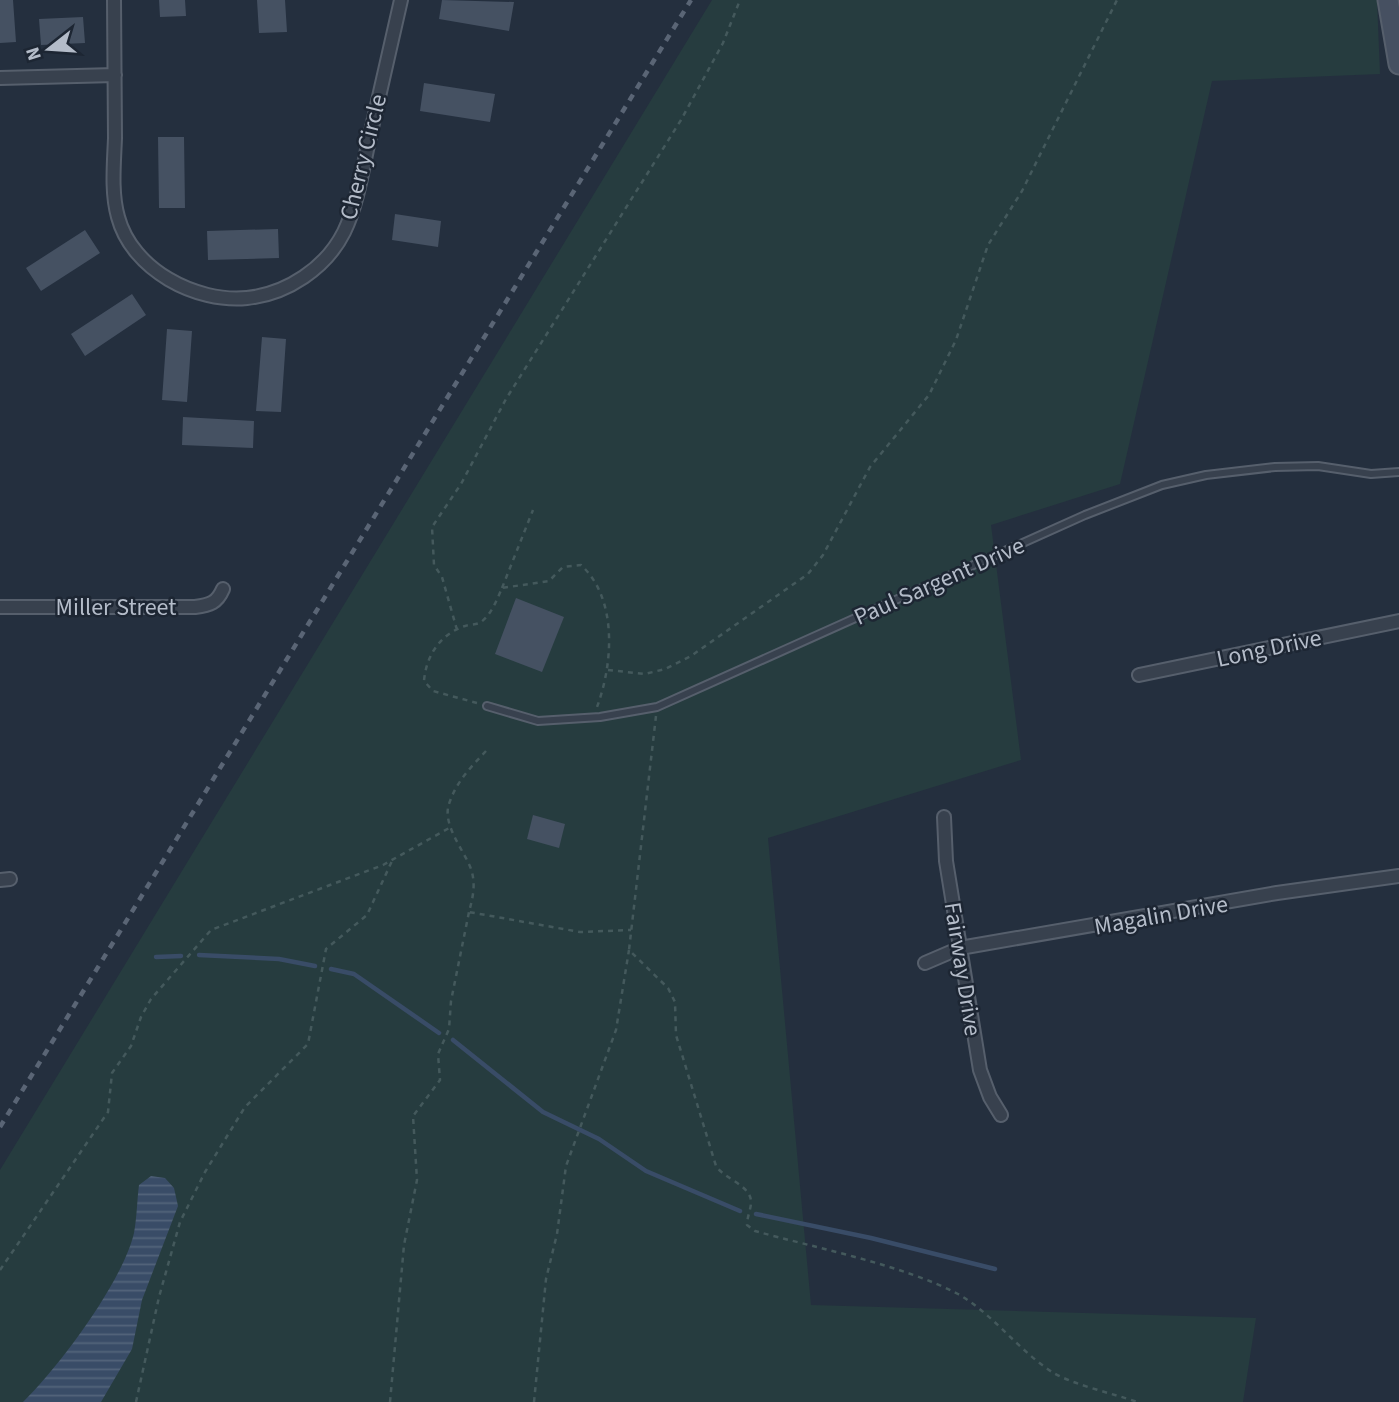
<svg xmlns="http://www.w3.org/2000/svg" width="1399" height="1402" font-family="'Source Sans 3',sans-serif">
	<defs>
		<pattern id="water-rules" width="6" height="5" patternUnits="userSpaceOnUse" patternTransform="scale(1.75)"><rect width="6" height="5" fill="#394c67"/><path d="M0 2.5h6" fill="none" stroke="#53647b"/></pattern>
	</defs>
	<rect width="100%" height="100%" fill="#242f3e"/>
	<path fill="#263c3f" d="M712 0H1377L1380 74 1212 81 1120 484 991 525 1021 760 768 838 811 1305 1256 1318 1243 1402H0V1170Z"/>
	<path fill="url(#water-rules)" d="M151 1176 165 1178 174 1188 178 1206 142 1300 132 1349 101 1402H23C59 1367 123 1281 134 1233 137 1217 137 1200 139 1185Z"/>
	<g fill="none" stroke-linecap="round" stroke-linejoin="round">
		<path stroke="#394c67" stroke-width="4.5" d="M199 955 279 959 315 966
			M156 957 181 956
			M331 969 354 974 439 1033
			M453 1040 543 1112 599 1139 646 1171 740 1211
			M756 1214 871 1238 995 1269"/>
	</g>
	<path fill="#455162" d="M0 0H13L16 42 0 43Z
		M159 0H185L186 16 160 17Z
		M257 0H285L287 32 259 33Z
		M442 0 514 2 509 31 439 19Z
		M83 17 85 43 41 45 39 19Z
		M424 83 495 94 490 122 420 111Z
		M158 137H184L185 208H159Z
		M395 214 441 221 438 247 392 240Z
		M278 229 279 258 208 260 207 231Z
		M85 230 100 253 41 291 26 268Z
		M132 294 146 315 85 356 71 334Z
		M167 329 192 331 187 402 162 400Z
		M262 337 286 339 281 412 256 411Z
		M183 417 254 421 253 448 182 445Z
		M516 598 564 617 542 672 495 654Z
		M533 815 565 824 559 848 527 839Z"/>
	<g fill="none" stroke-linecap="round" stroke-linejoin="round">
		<g stroke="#565f6c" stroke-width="10">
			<path id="lane" d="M487 706 538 721 600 717 657 707 1085 515 1162 485 1206 475 1275 467 1318 466 1371 474 1399 472"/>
		</g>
		<g stroke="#565f6c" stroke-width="16">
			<path id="street" d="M114 0C114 46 115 92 115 138 114 164 111 192 118 217 132 270 196 303 247 298 287 294 326 268 344 232 357 205 362 173 368 145 379 97 390 48 401 0
				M0 78 115 75
				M0 607H195C210 605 217 603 223 589
				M1139 675 1399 621
				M944 817 946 861 980 1070 990 1097 1001 1115
				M0 880 10 879
				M925 963 960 948 1277 893 1399 876"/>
		</g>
		<g stroke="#565f6c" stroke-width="23">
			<path id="secondary" d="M1388 0 1399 64"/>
		</g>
		<path stroke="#44595c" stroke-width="2.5" stroke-dasharray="5 5" stroke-linecap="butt" d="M502 588 533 510
			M457 630 442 577 434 565 432 527 461 484 506 399 681 120 723 43 740 0
			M608 670 645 674 665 669 691 656 808 574 823 555 870 467 929 395 956 340 988 245 1022 191 1117 0
			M477 703 433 691 424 681C426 656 440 634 465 626 470 624 477 625 481 622 492 614 497 599 502 588L549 581 563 567 581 565C618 599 613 664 597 707
			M656 716 629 950 668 988 675 1002 676 1035 716 1166C724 1179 751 1185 751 1202 751 1209 747 1217 747 1225L755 1231C816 1248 903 1265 958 1294 993 1314 1017 1349 1052 1372 1073 1385 1112 1393 1137 1402
			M486 751C471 767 456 782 449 804 442 825 464 850 471 869 476 884 473 897 469 912L580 932 631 930
			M0 1270 108 1112 112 1073 131 1046 141 1017 151 999 211 930 383 865 451 827
			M136 1402 159 1297 180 1222 205 1172 245 1107 308 1044 326 949 367 915 392 861
			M390 1402 404 1245 417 1180 413 1116 440 1080 438 1054 449 1029 451 1001 469 912
			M534 1402 546 1279 557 1234 566 1166 616 1030 629 950"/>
		<use href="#lane" stroke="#38414e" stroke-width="6"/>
		<use href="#street" stroke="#38414e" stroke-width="12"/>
		<use href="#secondary" stroke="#465061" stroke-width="19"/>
		<path stroke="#5a6575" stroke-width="4.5" stroke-dasharray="7 7" stroke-linecap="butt" d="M0 1127 691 0"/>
	</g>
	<g text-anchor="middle" stroke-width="5" stroke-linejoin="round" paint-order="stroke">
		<g font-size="24" fill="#b4bcc9" stroke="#1d2633">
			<text transform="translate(363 157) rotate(-76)" y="8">Cherry Circle</text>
			<text transform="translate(939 581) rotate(-24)" y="8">Paul Sargent Drive</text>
			<text x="116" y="615">Miller Street</text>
			<text transform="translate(1269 648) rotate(-12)" y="8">Long Drive</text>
			<text transform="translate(1161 915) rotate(-10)" y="8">Magalin Drive</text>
			<text transform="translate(963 969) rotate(81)" y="8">Fairway Drive</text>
		</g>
	</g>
	<g transform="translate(49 49) rotate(253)" stroke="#1d2633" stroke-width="5" paint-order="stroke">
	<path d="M0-5L12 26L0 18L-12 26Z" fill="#b4bcc9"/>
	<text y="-10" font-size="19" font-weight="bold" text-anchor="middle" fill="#b4bcc9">N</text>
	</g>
</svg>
